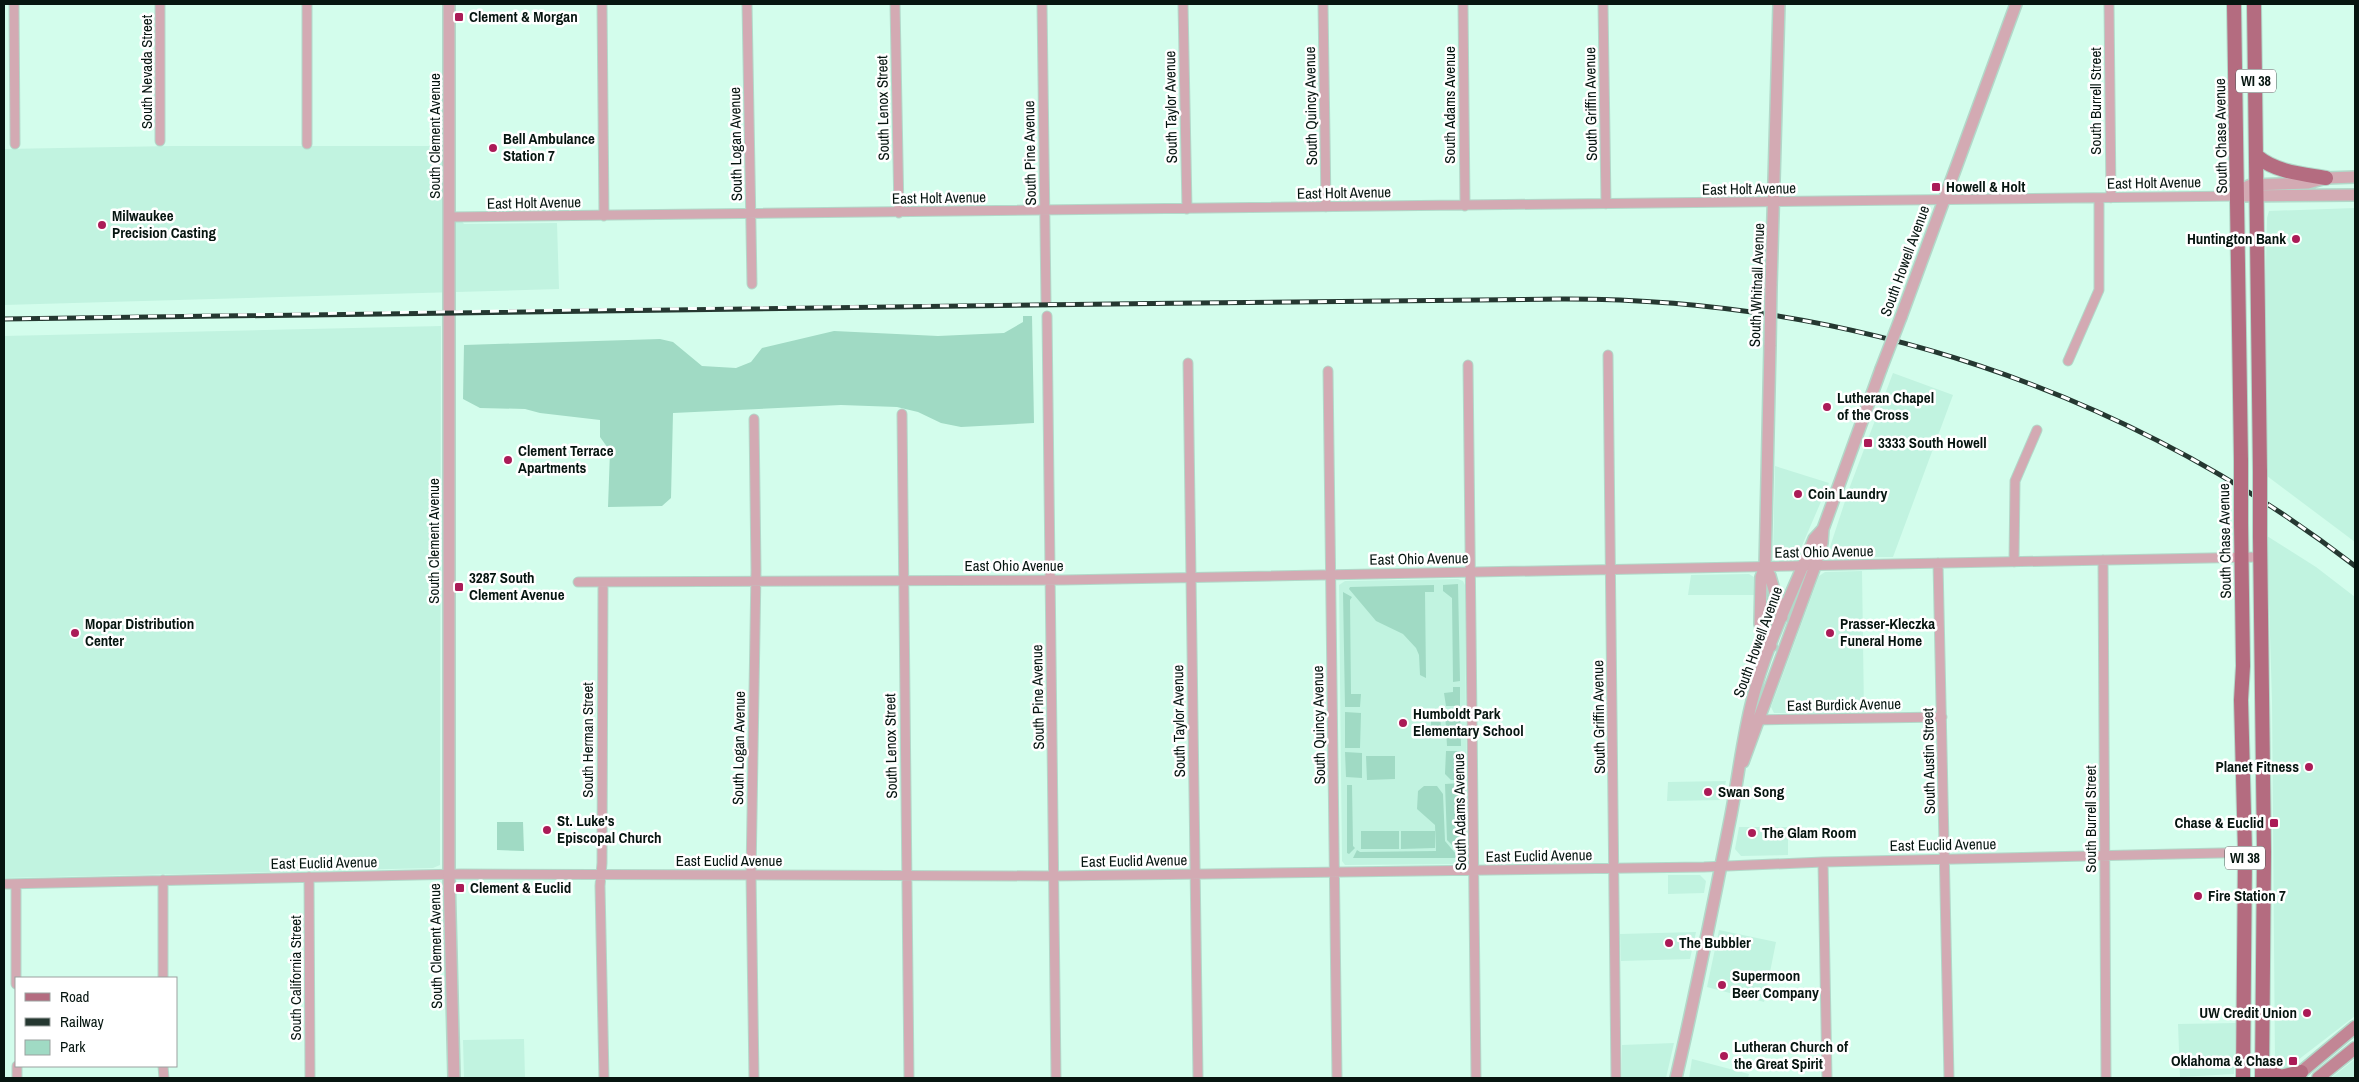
<svg xmlns="http://www.w3.org/2000/svg" width="2359" height="1082" font-family="'Archivo Narrow',sans-serif">
	<rect width="100%" height="100%" fill="#d3fdec"/>
	<path fill="#c1f3e0" d="M173 146H450V207L464 224 557 223 559 289 4 305V149Z
		M2355 208V542L2267 476 2265 308 2267 218 2269 211Z
		M441 326 440 865 433 868 4 878V336Z
		M1893 373 1953 395 1893 557H1835L1830 547 1849 489Z
		M1775 466 1829 483 1798 555 1792 559H1778L1773 553Z
		M2267 536 2316 567 2355 597V1016L2285 1070 2278 1068 2275 1063 2272 701Z
		M1862 571 1864 712 1774 713 1771 707 1819 576 1825 572Z
		M1749 574 1754 577V595H1688L1691 575Z
		M1458 579 1463 581 1465 585 1467 861 1461 864 1345 865 1342 861 1339 585 1345 581Z
		M1726 781 1722 800 1667 801 1668 782Z
		M1739 827H1788V855L1741 856 1735 849Z
		M1668 875H1700L1706 881 1704 893 1668 894Z
		M1719 930 1776 942 1764 1002 1707 987Z
		M1696 932 1690 959 1621 961 1620 934Z
		M2236 1023 2234 1074 2180 1077 2178 1024Z
		M524 1039 525 1078H464L463 1040Z
		M1674 1043 1666 1078H1622V1045Z
		M1692 1059 1749 1074 1748 1078H1689Z
		M2355 1059V1078H2331Z"/>
	<path fill="#a0dac4" d="M1023 316H1032L1034 423 961 427 941 423 918 412 897 407 841 405 673 413 671 498 662 506 608 507 610 451 600 437V420L540 413 525 409 480 408 463 399 464 345 660 339 673 342 702 366 736 368 751 362 762 348 834 331 938 336 1004 333 1023 322Z
		M1766 580 1776 608 1768 627 1765 622Z
		M1458 584 1460 681 1453 682 1452 598 1443 591V585Z
		M1434 585V592H1425L1426 678 1420 675 1419 655 1416 648 1403 634 1376 621 1349 589 1350 587Z
		M1343 592 1352 597 1350 600 1351 694H1361L1360 707H1345Z
		M1453 687H1460V706H1446L1444 693 1453 692Z
		M1460 710 1461 746H1447L1445 712Z
		M1345 712 1361 713 1360 748H1345Z
		M1431 712H1440L1441 728 1431 729Z
		M1446 751H1461V780H1451L1445 774Z
		M1345 752 1362 753V778L1346 777Z
		M1366 756H1395V779L1367 780Z
		M1461 783 1462 851 1460 853 1447 840 1445 784Z
		M1347 785H1352L1353 846 1355 848 1349 854 1347 853Z
		M1424 786H1437L1443 794 1445 841 1456 854 1455 858H1353L1357 850 1360 852 1436 851 1435 825 1417 809 1418 791Z
		M497 822H523L524 851 497 850Z
		M1361 831H1399V849H1361Z
		M1401 831H1435V848L1401 849Z"/>
	<g fill="none" stroke-linecap="round" stroke-linejoin="round">
		<g stroke="#b2d8c9" stroke-width="11">
			<path id="minor" d="M14 4 15 144
				M307 4V144
				M602 4 604 216
				M747 4 752 284
				M895 4 899 213
				M1042 4 1046 302
				M1183 4 1187 209
				M1323 4 1326 207
				M1463 4 1465 206
				M1603 4 1606 204
				M2109 4 2111 198
				M160 141V4
				M450 217 2238 196
				M1047 316 1056 1078
				M1608 355 1616 1078
				M2068 361 2099 290V198
				M1188 363 1198 1078
				M1468 365 1476 1078
				M1328 371 1337 1078
				M902 414 909 1078
				M2103 560 2106 1078
				M2014 562 2015 481 2037 430
				M1938 563 1949 1078
				M578 582 1063 580 2260 557
				M603 582 602 863 600 886 604 1078
				M1754 720 1942 717
				M1823 862 1827 1078
				M309 877 310 1078
				M163 880V978
				M4 884 461 874 1054 876 1206 874 1704 867 1823 862 2264 852
				M16 884V984
				M17 1066V1078
				M163 1066 164 1078
				M754 1078 751 875 756 570 754 419"/>
		</g>
		<g stroke="#b2d8c9" stroke-width="14">
			<path id="tertiary" d="M449 4V874L454 1078
				M2238 196 2244 188 2251 185 2308 183 2326 178 2355 177
				M2238 196 2355 195
				M1771 286 1779 4
				M1901 317 2016 4
				M1770 345 1765 567 1761 577 1760 624 1771 646
				M1765 567 1770 576 1782 617
				M1743 762 1815 566 1822 543 1823 529 1881 369
				M1676 1078C1696 993 1713 906 1730 820 1738 780 1742 740 1752 701 1766 645 1793 592 1814 539L1823 529"/>
		</g>
		<g stroke="#b2d8c9" stroke-width="15">
			<path id="secondary" d="M2294 1078 2355 1027
				M2318 1078 2355 1048"/>
		</g>
		<g stroke="#b2d8c9" stroke-width="16">
			<path id="primary" d="M2234 4 2241 461
				M2254 4 2260 472
				M2258 157C2276 172 2303 174 2326 178
				M2241 523 2243 666 2241 700 2245 852 2243 1078
				M2260 536 2264 852 2262 1078
				M2264 1062 2269 1070 2280 1077 2301 1072"/>
		</g>
		<use href="#minor" stroke="#d3aab3" stroke-width="9"/>
		<use href="#tertiary" stroke="#d3aab3" stroke-width="11"/>
		<use href="#secondary" stroke="#c28695" stroke-width="12"/>
		<use href="#primary" stroke="#b46c80" stroke-width="14"/>
		<g stroke="#253831" stroke-width="5">
			<path id="rail" d="M4 319C523 309 1042 305 1561 299 1849 298 2127 390 2355 566"/>
		</g>
		<use href="#rail" stroke="#fff" stroke-width="3" stroke-dasharray="9" stroke-linecap="butt"/>
		<g stroke="#b2d8c9" stroke-width="14" stroke-linecap="butt">
			<path id="tertiary-bridge" d="M1770 345 1771 286
				M1881 369 1901 317"/>
		</g>
		<g stroke="#b2d8c9" stroke-width="16" stroke-linecap="butt">
			<path id="primary-bridge" d="M2241 461V523
				M2260 536V472"/>
		</g>
		<use href="#tertiary-bridge" stroke="#d3aab3" stroke-width="11"/>
		<use href="#primary-bridge" stroke="#b46c80" stroke-width="14"/>
	</g>
	<g fill="#ab1b57" stroke="#fff" stroke-width="2">
		<rect x="454" y="12" width="10" height="10" rx="2.5"/>
		<circle cx="493" cy="148" r="5"/>
		<rect x="1931" y="182" width="10" height="10" rx="2.5"/>
		<circle cx="102" cy="225" r="5"/>
		<circle cx="2296" cy="239" r="5"/>
		<circle cx="1827" cy="407" r="5"/>
		<rect x="1863" y="438" width="10" height="10" rx="2.5"/>
		<circle cx="508" cy="460" r="5"/>
		<circle cx="1798" cy="494" r="5"/>
		<rect x="454" y="582" width="10" height="10" rx="2.5"/>
		<circle cx="75" cy="633" r="5"/>
		<circle cx="1830" cy="633" r="5"/>
		<circle cx="1403" cy="723" r="5"/>
		<circle cx="2309" cy="767" r="5"/>
		<circle cx="1708" cy="792" r="5"/>
		<rect x="2269" y="818" width="10" height="10" rx="2.5"/>
		<circle cx="547" cy="830" r="5"/>
		<circle cx="1752" cy="833" r="5"/>
		<rect x="455" y="883" width="10" height="10" rx="2.5"/>
		<circle cx="2198" cy="896" r="5"/>
		<circle cx="1669" cy="943" r="5"/>
		<circle cx="1722" cy="985" r="5"/>
		<circle cx="2307" cy="1013" r="5"/>
		<circle cx="1724" cy="1056" r="5"/>
		<rect x="2288" y="1056" width="10" height="10" rx="2.5"/>
	</g>
	<g text-anchor="middle" stroke-width="5" stroke-linejoin="round" paint-order="stroke">
		<g fill="#fff" stroke="#515b58" stroke-width="1">
			<rect x="2236" y="69.5" width="40" height="23" rx="4"/>
			<rect x="2225" y="846.5" width="40" height="23" rx="4"/>
		</g>
		<g font-size="14" font-weight="bold" fill="#061510">
			<text x="2256" y="86">WI 38</text>
			<text x="2245" y="863">WI 38</text>
		</g>
		<g font-size="15" font-weight="bold" fill="#061510" stroke="#fff" text-anchor="start">
			<text x="469" y="22">Clement &amp; Morgan</text>
			<text x="503" y="144">Bell Ambulance<tspan x="503" dy="17">Station 7</tspan></text>
			<text x="1946" y="192">Howell &amp; Holt</text>
			<text x="112" y="221">Milwaukee<tspan x="112" dy="17">Precision Casting</tspan></text>
			<text x="2286" y="244" text-anchor="end">Huntington Bank</text>
			<text x="1837" y="403">Lutheran Chapel<tspan x="1837" dy="17">of the Cross</tspan></text>
			<text x="1878" y="448">3333 South Howell</text>
			<text x="518" y="456">Clement Terrace<tspan x="518" dy="17">Apartments</tspan></text>
			<text x="1808" y="499">Coin Laundry</text>
			<text x="469" y="583">3287 South<tspan x="469" dy="17">Clement Avenue</tspan></text>
			<text x="85" y="629">Mopar Distribution<tspan x="85" dy="17">Center</tspan></text>
			<text x="1840" y="629">Prasser-Kleczka<tspan x="1840" dy="17">Funeral Home</tspan></text>
			<text x="1413" y="719">Humboldt Park<tspan x="1413" dy="17">Elementary School</tspan></text>
			<text x="2299" y="772" text-anchor="end">Planet Fitness</text>
			<text x="1718" y="797">Swan Song</text>
			<text x="557" y="826">St. Luke's<tspan x="557" dy="17">Episcopal Church</tspan></text>
			<text x="2264" y="828" text-anchor="end">Chase &amp; Euclid</text>
			<text x="1762" y="838">The Glam Room</text>
			<text x="470" y="893">Clement &amp; Euclid</text>
			<text x="2208" y="901">Fire Station 7</text>
			<text x="1679" y="948">The Bubbler</text>
			<text x="1732" y="981">Supermoon<tspan x="1732" dy="17">Beer Company</tspan></text>
			<text x="2297" y="1018" text-anchor="end">UW Credit Union</text>
			<text x="1734" y="1052">Lutheran Church of<tspan x="1734" dy="17">the Great Spirit</tspan></text>
			<text x="2283" y="1066" text-anchor="end">Oklahoma &amp; Chase</text>
		</g>
		<g font-size="15" fill="#061510" stroke="#fff">
			<text transform="translate(147 72) rotate(-90)" y="5">South Nevada Street</text>
			<text transform="translate(2096 101) rotate(-90)" y="5">South Burrell Street</text>
			<text transform="translate(1591 104) rotate(-91)" y="5">South Griffin Avenue</text>
			<text transform="translate(1450 105) rotate(-90)" y="5">South Adams Avenue</text>
			<text transform="translate(1311 106) rotate(-91)" y="5">South Quincy Avenue</text>
			<text transform="translate(1171 107) rotate(-91)" y="5">South Taylor Avenue</text>
			<text transform="translate(883 108) rotate(-91)" y="5">South Lenox Street</text>
			<text transform="translate(435 136) rotate(-90)" y="5">South Clement Avenue</text>
			<text transform="translate(2221 136) rotate(-91)" y="5">South Chase Avenue</text>
			<text transform="translate(736 144) rotate(-91)" y="5">South Logan Avenue</text>
			<text transform="translate(1030 153) rotate(-91)" y="5">South Pine Avenue</text>
			<text transform="translate(2154 183) rotate(-1)" y="5">East Holt Avenue</text>
			<text transform="translate(1749 189) rotate(-1)" y="5">East Holt Avenue</text>
			<text transform="translate(1344 193) rotate(-1)" y="5">East Holt Avenue</text>
			<text transform="translate(939 198) rotate(-1)" y="5">East Holt Avenue</text>
			<text transform="translate(534 203) rotate(-1)" y="5">East Holt Avenue</text>
			<text transform="translate(1905 261) rotate(-70)" y="5">South Howell Avenue</text>
			<text transform="translate(1757 285) rotate(-88)" y="5">South Whitnall Avenue</text>
			<text transform="translate(434 541) rotate(-90)" y="5">South Clement Avenue</text>
			<text transform="translate(2225 541) rotate(-91)" y="5">South Chase Avenue</text>
			<text transform="translate(1824 552) rotate(-1)" y="5">East Ohio Avenue</text>
			<text transform="translate(1419 559) rotate(-1)" y="5">East Ohio Avenue</text>
			<text x="1014" y="571">East Ohio Avenue</text>
			<text transform="translate(1758 642) rotate(-70)" y="5">South Howell Avenue</text>
			<text transform="translate(1038 697) rotate(-91)" y="5">South Pine Avenue</text>
			<text transform="translate(1844 705) rotate(-1)" y="5">East Burdick Avenue</text>
			<text transform="translate(1599 717) rotate(-91)" y="5">South Griffin Avenue</text>
			<text transform="translate(1179 721) rotate(-91)" y="5">South Taylor Avenue</text>
			<text transform="translate(1319 725) rotate(-91)" y="5">South Quincy Avenue</text>
			<text transform="translate(588 740) rotate(-90)" y="5">South Herman Street</text>
			<text transform="translate(891 746) rotate(-91)" y="5">South Lenox Street</text>
			<text transform="translate(739 748) rotate(-89)" y="5">South Logan Avenue</text>
			<text transform="translate(1929 761) rotate(-91)" y="5">South Austin Street</text>
			<text transform="translate(1460 812) rotate(-91)" y="5">South Adams Avenue</text>
			<text transform="translate(2091 819) rotate(-90)" y="5">South Burrell Street</text>
			<text transform="translate(1943 845) rotate(-1)" y="5">East Euclid Avenue</text>
			<text transform="translate(1539 856) rotate(-1)" y="5">East Euclid Avenue</text>
			<text x="729" y="866">East Euclid Avenue</text>
			<text transform="translate(1134 861) rotate(-1)" y="5">East Euclid Avenue</text>
			<text transform="translate(324 863) rotate(-1)" y="5">East Euclid Avenue</text>
			<text transform="translate(436 946) rotate(-91)" y="5">South Clement Avenue</text>
			<text transform="translate(296 978) rotate(-90)" y="5">South California Street</text>
		</g>
	</g>
	<rect width="2359" height="1082" fill="none" stroke="#061510" stroke-width="10"/>
	<rect x="15" y="977" width="162" height="90" fill="#ffffff" stroke="#9ba19f"/>
	<rect x="25" y="993" width="25" height="8" fill="#b46c80" stroke="#9ba19f"/>
	<text x="60" y="1002" font-size="15" fill="#061510">Road</text>
	<rect x="25" y="1018" width="25" height="8" fill="#253831" stroke="#9ba19f"/>
	<text x="60" y="1027" font-size="15" fill="#061510">Railway</text>
	<rect x="25" y="1040" width="25" height="15" fill="#a0dac4" stroke="#9ba19f"/>
	<text x="60" y="1052" font-size="15" fill="#061510">Park</text>
</svg>
